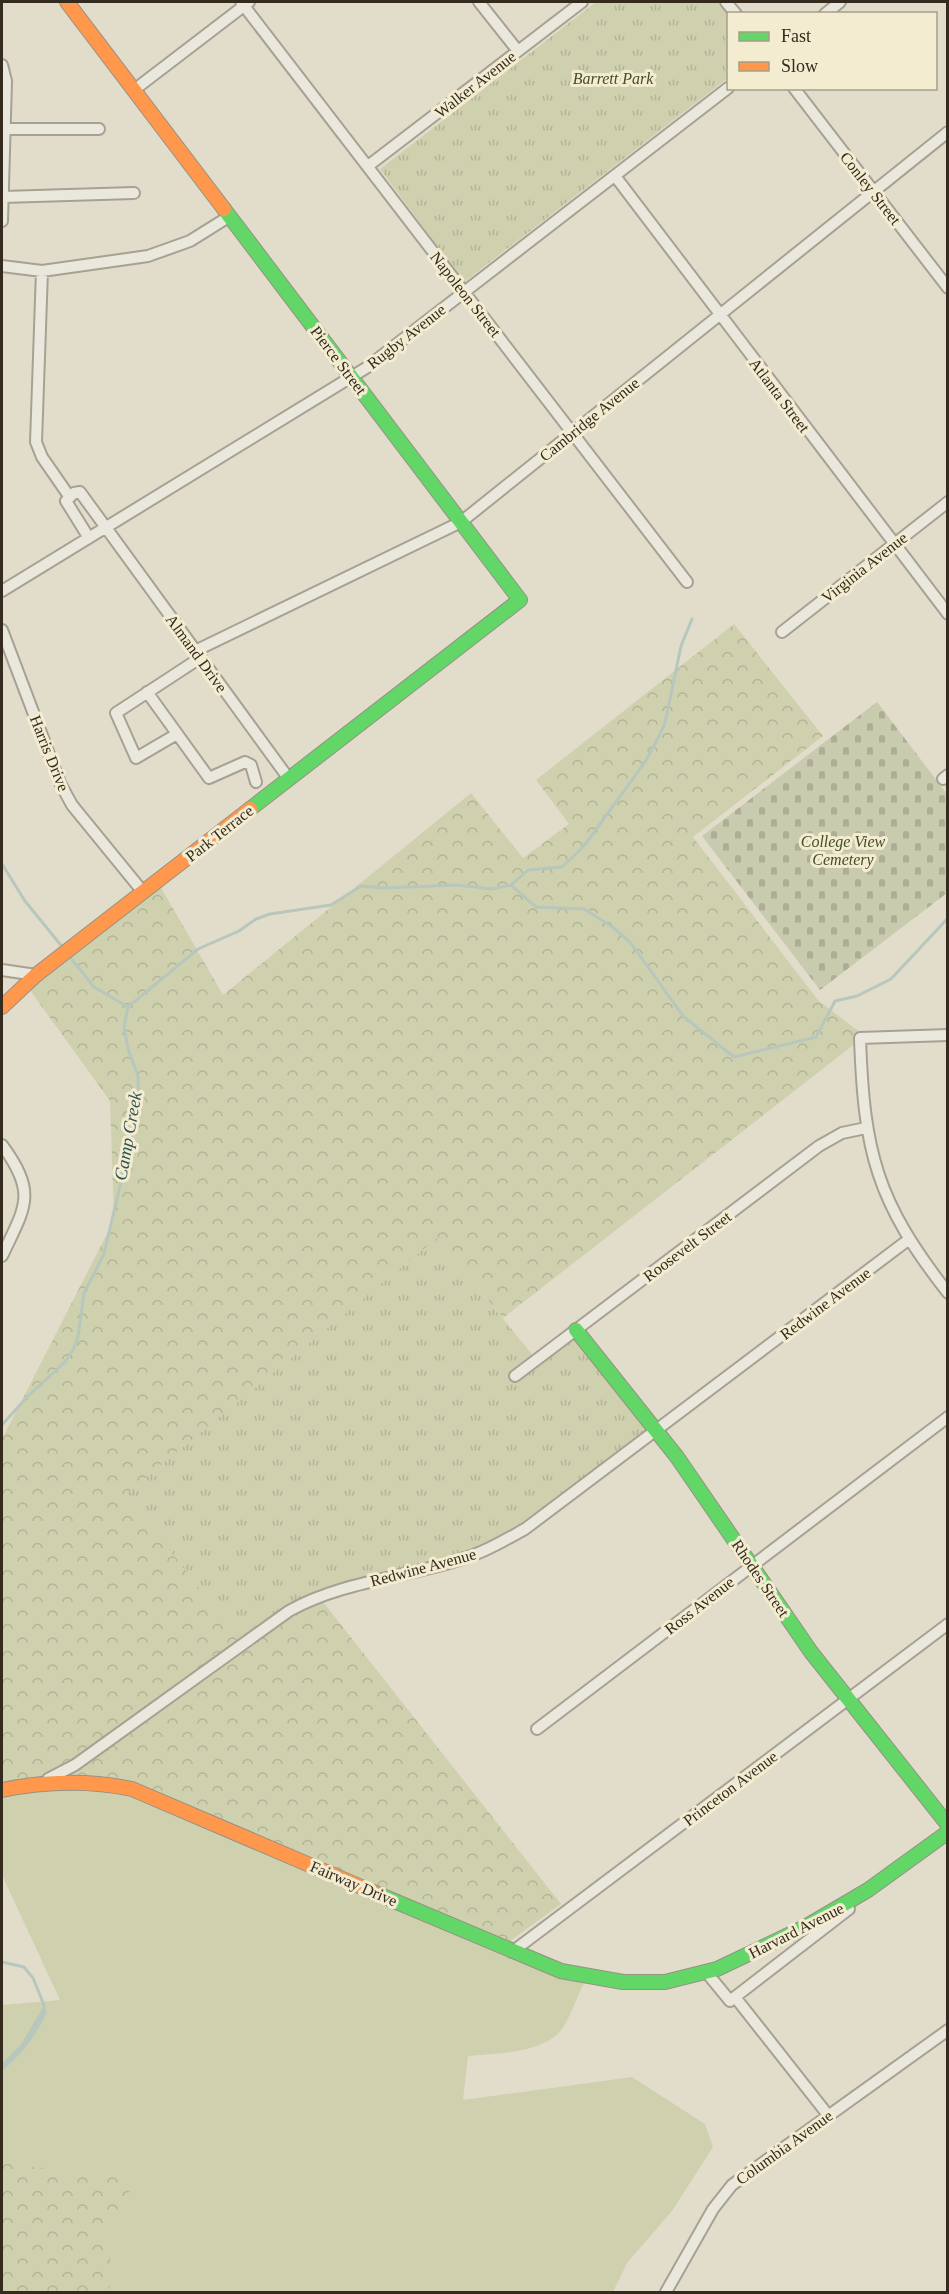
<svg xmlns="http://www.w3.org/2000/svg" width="949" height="2294" font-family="'Times New Roman',serif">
	<defs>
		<pattern id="forest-crowns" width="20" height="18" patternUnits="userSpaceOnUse" patternTransform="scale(1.5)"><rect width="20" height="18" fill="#cfd1ae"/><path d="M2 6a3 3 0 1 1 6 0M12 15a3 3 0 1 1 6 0" fill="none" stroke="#b2b495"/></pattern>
		<pattern id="cemetery-stones" width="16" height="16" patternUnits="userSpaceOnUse" patternTransform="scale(1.5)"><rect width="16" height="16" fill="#c9cbae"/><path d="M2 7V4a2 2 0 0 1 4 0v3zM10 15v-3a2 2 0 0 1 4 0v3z" fill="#adae95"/></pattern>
		<pattern id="park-tufts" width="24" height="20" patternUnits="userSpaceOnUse" patternTransform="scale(1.5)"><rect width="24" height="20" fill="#cfd1ae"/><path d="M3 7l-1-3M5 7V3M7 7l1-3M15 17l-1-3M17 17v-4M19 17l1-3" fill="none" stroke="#b2b495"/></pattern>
	</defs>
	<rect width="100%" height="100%" fill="#e2ddcb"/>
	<path fill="#cfd1ae" d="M138 1786 587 1979C577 1994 573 2011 564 2026 547 2054 497 2053 468 2056L463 2100 632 2077 705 2124 713 2147 672 2211 627 2263 613 2292H2V2005L60 2000 2 1875V1792Z"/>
	<path fill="url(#forest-crowns)" d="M734 624 823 736 693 837 818 1000 865 1036 503 1318 437 1239 320 1598 561 1904 506 1944 138 1786 2 1792V1439L114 1220 110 1101 24 982 159 884 223 995 471 793 523 858 569 824 536 780Z
		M2 2163 69 2171H139L133 2185 101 2238 110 2259 122 2273 105 2292H2Z"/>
	<path fill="url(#cemetery-stones)" d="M877 702 947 794V893L820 990 702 836Z"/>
	<path fill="url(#park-tufts)" d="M596 2H719L728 14V78L464 282 380 169Z
		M437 1238 540 1364 578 1335 655 1434 524 1525 469 1553 320 1598 243 1644 126 1494Z"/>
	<path fill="#b7c7be" d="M44 2005 47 2012C37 2035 20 2056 2 2071V2064L22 2043Z"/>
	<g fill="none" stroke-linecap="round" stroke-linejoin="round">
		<path stroke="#b7c7be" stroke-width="3" d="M2 864 25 901 64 949
			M511 885 536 907 584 909 611 926 630 942 683 1016 734 1057 816 1037 835 1001 857 996 891 979 948 918
			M70 957 94 987 128 1007
			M128 1007 198 949 239 931 256 919 270 914 331 905 361 886 384 888 457 885 492 889 511 885 528 870 562 867 584 846 645 762 659 736 665 723 681 646 692 619
			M2 1425 27 1397 65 1362 73 1350 78 1337 84 1293 104 1254 139 1105 138 1076 128 1049 124 1027 128 1007
			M2 1962 24 1967 33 1978 44 2005"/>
		<g stroke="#a7a194" stroke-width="14">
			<path id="street" d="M241 2 687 582
				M479 2 518 51
				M726 2 736 14
				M825 14 840 2
				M2 65 6 81 2 221
				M794 88 948 288
				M134 90 249 2
				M3 129H99
				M368 166 582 2
				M615 176 948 614
				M3 197 134 193
				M2 266 42 271 148 256 190 241 230 216
				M42 271 36 442 42 457 69 496
				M89 538 66 501 74 493 80 492 289 779
				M2 591 366 368 728 88
				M2 630 60 783 72 805 143 892
				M782 632 948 502
				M195 651 461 522 948 132
				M147 692 209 778 245 762 251 765 256 782
				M177 734 136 758 116 713 200 658
				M943 779 948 775
				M2 970 36 975
				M948 1035 860 1038C864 1152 876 1201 948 1293
				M2 1145C38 1194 25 1207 2 1256
				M515 1376 819 1146 842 1133 866 1128
				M537 1729 948 1417
				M48 1779 75 1765 289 1611C343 1581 404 1578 462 1559 485 1552 505 1540 525 1529L908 1240
				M512 1952 948 1624
				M707 1973 730 2001 735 1997 828 2115
				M735 1997 849 1909
				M666 2292 713 2209 732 2185 948 2030"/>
		</g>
		<g stroke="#969185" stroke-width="16">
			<path id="fast" d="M224 209 520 600 250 809
				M576 1330 677 1457 811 1652 948 1825
				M373 1892 561 1971 623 1982H665L717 1969 805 1927 868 1890 948 1832"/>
		</g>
		<g stroke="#969185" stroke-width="16">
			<path id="slow" d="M67 2 224 209
				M2 1007 36 975 250 809
				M2 1790C46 1781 88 1780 132 1789L373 1892"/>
		</g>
		<use href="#street" stroke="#eae7dd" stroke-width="10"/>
		<use href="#fast" stroke="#63d668" stroke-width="14"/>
		<use href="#slow" stroke="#ff974d" stroke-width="14"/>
	</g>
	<g text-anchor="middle" stroke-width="6" stroke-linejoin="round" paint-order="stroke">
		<g font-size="16" font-style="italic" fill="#424f26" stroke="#f3ecd1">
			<text x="613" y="84">Barrett Park</text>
			<text x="843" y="847">College View<tspan x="843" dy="18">Cemetery</tspan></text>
		</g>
		<g font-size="16" fill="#342a1e" stroke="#f3ecd1">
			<text transform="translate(475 84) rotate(-38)" y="6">Walker Avenue</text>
			<text transform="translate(871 188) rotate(52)" y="6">Conley Street</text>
			<text transform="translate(466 294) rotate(52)" y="6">Napoleon Street</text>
			<text transform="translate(406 336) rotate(-38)" y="6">Rugby Avenue</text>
			<text transform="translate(339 360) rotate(53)" y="6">Pierce Street</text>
			<text transform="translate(780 395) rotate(53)" y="6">Atlanta Street</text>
			<text transform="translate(589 419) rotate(-39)" y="6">Cambridge Avenue</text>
			<text transform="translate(864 567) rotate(-38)" y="6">Virginia Avenue</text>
			<text transform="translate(197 653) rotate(54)" y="6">Almand Drive</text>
			<text transform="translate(50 753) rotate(68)" y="6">Harris Drive</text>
			<text transform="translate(219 833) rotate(-38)" y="6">Park Terrace</text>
			<text transform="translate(687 1246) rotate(-37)" y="6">Roosevelt Street</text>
			<text transform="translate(825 1303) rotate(-37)" y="6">Redwine Avenue</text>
			<text transform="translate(423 1567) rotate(-15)" y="6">Redwine Avenue</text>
			<text transform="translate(761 1578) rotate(56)" y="6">Rhodes Street</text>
			<text transform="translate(699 1605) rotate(-38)" y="6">Ross Avenue</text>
			<text transform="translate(730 1788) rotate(-37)" y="6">Princeton Avenue</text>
			<text transform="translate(354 1883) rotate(23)" y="6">Fairway Drive</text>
			<text transform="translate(796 1930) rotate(-27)" y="6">Harvard Avenue</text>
			<text transform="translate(784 2147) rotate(-36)" y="6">Columbia Avenue</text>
		</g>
		<g font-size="18" font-style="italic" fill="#2e5353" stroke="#f3ecd1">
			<text transform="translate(128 1136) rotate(-80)" y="6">Camp Creek</text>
		</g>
	</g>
	<rect width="949" height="2294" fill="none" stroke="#342a1e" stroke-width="6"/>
	<rect x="727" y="12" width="210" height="78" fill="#f3ecd1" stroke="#a79e89" stroke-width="1.5"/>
	<rect x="739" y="32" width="30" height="9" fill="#63d668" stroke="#a79e89" stroke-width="1.5"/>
	<text x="781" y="42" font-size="18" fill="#342a1e">Fast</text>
	<rect x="739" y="62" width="30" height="9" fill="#ff974d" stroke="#a79e89" stroke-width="1.5"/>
	<text x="781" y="72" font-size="18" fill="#342a1e">Slow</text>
</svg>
